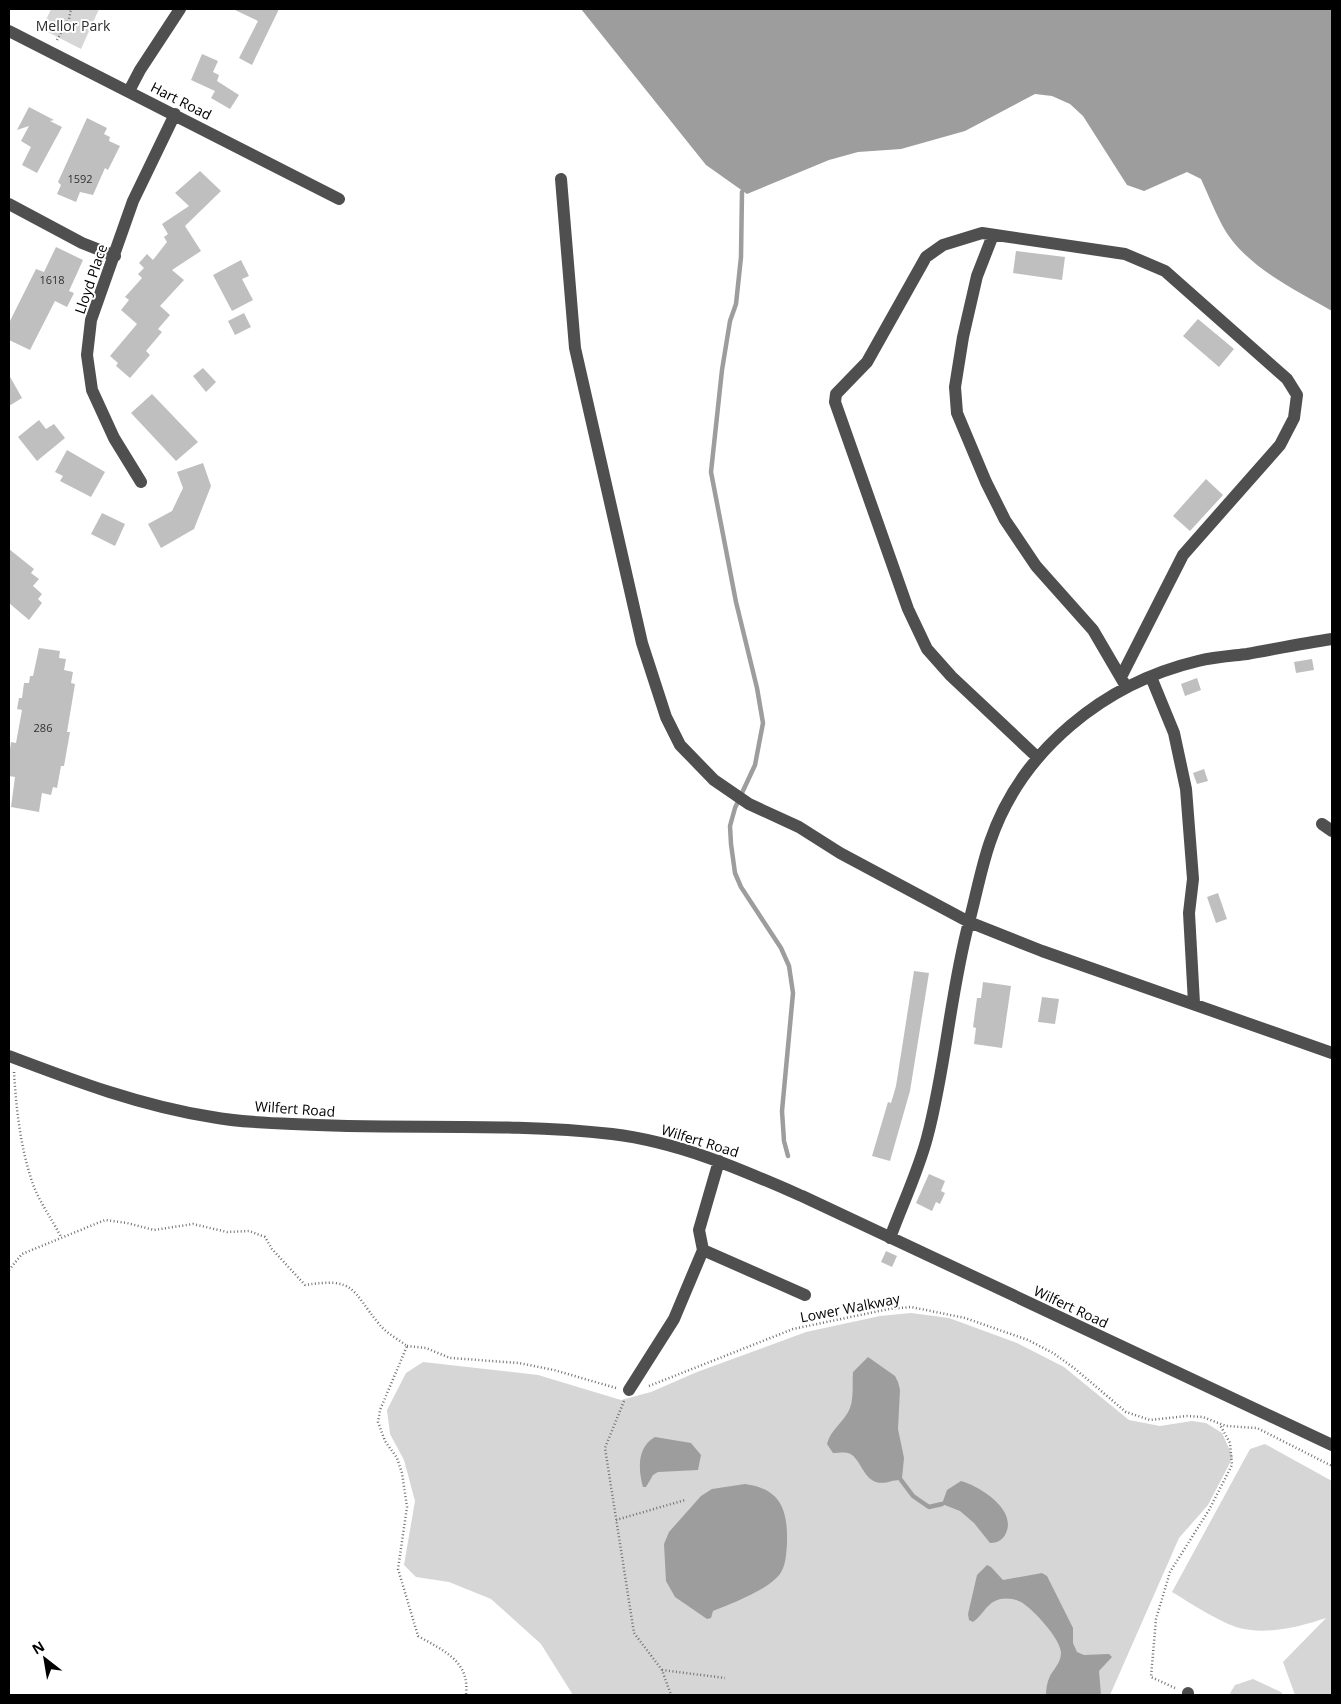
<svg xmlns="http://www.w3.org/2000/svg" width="1341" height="1704" font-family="'Open Sans',sans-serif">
	<rect width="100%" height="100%" fill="#fff"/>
	<path fill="#d6d6d6" d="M51 9H99L81 49 42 29Z
		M911 1313 949 1318 1017 1343 1064 1367 1129 1420 1160 1426 1192 1421 1206 1423 1222 1433 1233 1457 1208 1505 1179 1538 1110 1695H573L541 1644 491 1599 449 1582 416 1577 404 1565 415 1501 404 1460 390 1434 387 1410 406 1373 423 1362 538 1375 621 1400 651 1392 697 1372 806 1332 880 1316Z
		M1265 1444 1332 1481V1695H1295L1283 1662 1326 1618C1299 1627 1265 1636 1236 1627 1214 1619 1192 1604 1172 1592L1250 1449Z
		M1253 1679 1281 1692 1283 1695H1229L1235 1685Z"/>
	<path fill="#9d9d9d" d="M581 9H1332V311C1294 289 1244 266 1222 225 1214 210 1208 194 1201 179L1187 172 1144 191 1127 185 1083 116 1070 104 1052 96 1035 94 965 131 901 149 858 152 829 160 747 194 706 165Z
		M868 1357 895 1376 898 1382 900 1390 898 1429 904 1458 902 1478C898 1481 896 1480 892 1481 865 1490 864 1464 852 1455 847 1451 839 1453 833 1453L827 1444C830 1430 845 1421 850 1408 854 1397 852 1384 853 1372Z
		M655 1437 691 1443 701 1455 698 1470 658 1472 653 1475 646 1487H643C638 1469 637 1447 655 1437Z
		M961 1481C979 1486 1017 1509 1006 1533 1003 1540 997 1543 990 1543L974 1523 960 1511 942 1504 947 1490Z
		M745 1484C781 1489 788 1510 787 1544 786 1555 786 1565 780 1574 768 1590 732 1603 713 1611L711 1618 707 1619 675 1597 666 1581 664 1544 669 1532 701 1496 712 1489Z
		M987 1565 991 1567 1003 1580 1042 1573 1047 1576 1073 1628V1643L1077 1652 1084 1655 1109 1654 1112 1657 1099 1671 1101 1695H1046C1046 1689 1047 1682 1050 1676 1054 1669 1061 1662 1061 1653 1061 1639 1033 1609 1021 1602 1014 1598 1002 1597 995 1601 986 1605 982 1616 973 1622L969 1620 968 1614 977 1575Z"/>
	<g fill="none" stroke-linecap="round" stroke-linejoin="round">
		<path stroke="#9d9d9d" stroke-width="4.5" d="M742 192 741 257 736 304 730 321 722 370 711 472 736 602 757 688 763 723 755 765 735 808 730 826 731 844 735 873 741 887 781 948 789 966 793 993 782 1111 784 1141 788 1156
			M901 1480 913 1496 929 1507 942 1504"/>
	</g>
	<path fill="#bfbfbf" d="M233 9H279L252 65 239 58 258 21Z
		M202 54 218 61 213 72 219 75 217 81 239 95 230 109 211 98 215 91 191 80Z
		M29 107 54 120 50 121 62 127 37 173 22 165 31 147 21 141 29 126 17 130Z
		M87 118 107 128 104 134 110 137 109 141 120 146 108 170 105 168 93 195 80 192 76 202 57 194 61 185 58 182Z
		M200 171 221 191 185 226 201 251 172 270 184 280 160 306 170 315 158 329 162 332 146 351 150 355 130 378 116 366 118 363 110 356 137 324 121 310 129 300 125 297 142 278 138 274 144 268 139 263 147 254 153 260 167 242 164 237 168 234 162 224 189 206 175 193Z
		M56 247 83 260 69 291 74 293 67 307 55 301 30 350 9 340V323L36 269 44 272Z
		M1016 251 1065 257 1062 280 1013 273Z
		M241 260 249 276 242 279 253 300 232 311 213 275Z
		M244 313 251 327 235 335 228 321Z
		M1198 319 1234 349 1219 367 1183 336Z
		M203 368 216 382 206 392 193 376Z
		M9 375 22 398 9 406Z
		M152 394 198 442 176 461 131 413Z
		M39 420 46 429 54 424 65 438 37 461 18 437Z
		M67 450 105 472 91 497 60 481 63 476 55 472Z
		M203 463 211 486 194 529 161 548 148 524 172 511 183 488 177 472Z
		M1206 479 1223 495 1190 531 1173 516Z
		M102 513 125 524 115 546 91 534Z
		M9 549 34 569 31 573 39 579 33 586 42 594 38 599 42 603 29 620 9 603Z
		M39 648 60 651 59 658 66 659 64 670 73 672 71 683 75 684 67 732H70L64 766H61L57 788 53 787 51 795 42 793 39 812 11 807 15 777 9 776V757L11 742 16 743 22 710 17 709 19 698H22L24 683H29L30 676H33Z
		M1312 659 1314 670 1296 673 1294 662Z
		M1197 678 1201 690 1185 696 1181 684Z
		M1204 769 1208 781 1197 784 1193 773Z
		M1218 893 1227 919 1216 923 1207 897Z
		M914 971 929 973 910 1091 890 1161 872 1156 888 1102 891 1103 896 1086Z
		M983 982 1011 986 1002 1048 974 1044 976 1028 973 1027 977 998H981Z
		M1042 997 1059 999 1055 1024 1038 1022Z
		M929 1174 945 1181 941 1191 945 1193 940 1204 936 1202 932 1211 916 1203Z
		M886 1251 897 1256 892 1267 881 1262Z"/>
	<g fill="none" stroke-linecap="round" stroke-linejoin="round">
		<path stroke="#717171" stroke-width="2.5" stroke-dasharray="1 2.5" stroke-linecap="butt" d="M57 40 69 19 71 9
			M14 1072C16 1106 20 1143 30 1175 36 1198 51 1217 61 1237
			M9 1270 22 1254 105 1220 127 1223 154 1230 193 1224 227 1232 249 1231 265 1237 272 1249 305 1285C356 1277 351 1290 379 1324 386 1333 398 1339 407 1346L380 1410 378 1422 385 1441 397 1458 402 1473 407 1507 398 1569 418 1636C444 1651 470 1661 466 1695
			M407 1346 426 1348 450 1358 519 1363 554 1370 616 1388
			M649 1386 793 1329 889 1309 911 1307 965 1318 1028 1340 1053 1353 1074 1368 1126 1412 1150 1420 1187 1416 1203 1417 1226 1426 1257 1428 1332 1466
			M624 1401 605 1448 634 1633 662 1670 671 1695
			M616 1520 685 1500
			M662 1670 725 1678
			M1175 1688 1151 1677 1156 1619 1170 1572 1209 1510 1232 1465 1230 1443 1220 1425"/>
		<path stroke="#4f4f4f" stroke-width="12" d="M9 31 339 199
			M129 91 140 70 180 9
			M561 179 575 348 642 643 666 717 680 745 714 780 749 804 799 827 840 853 969 922C950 993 946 1067 927 1138 918 1172 902 1205 890 1238
			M9 204 82 243 115 256
			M993 235 977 276 963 337 955 387 957 413 986 482 1005 520 1036 566 1093 630 1124 683
			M141 482 114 438 92 390 87 355 91 320 133 201 175 114
			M1332 639C1304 643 1275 649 1247 654 1230 656 1214 657 1198 661 1105 683 1021 750 990 842 981 868 976 896 969 922L1042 951 1332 1053
			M1151 677 1174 733 1186 789 1193 879 1189 913 1194 1003
			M1037 757 951 676 927 649 908 609 835 402 836 394 867 362 926 257 943 245 982 233 1125 254 1165 271 1287 379 1297 395 1294 418 1280 445 1183 555 1121 677
			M1322 824 1332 831
			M9 1056C75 1081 141 1106 212 1117 238 1122 266 1123 293 1124 399 1130 506 1122 612 1134 679 1142 740 1169 802 1196L1332 1445
			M703 1250 805 1295
			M629 1390 674 1319 703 1250 699 1230 719 1161
			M1188 1695V1693"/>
	</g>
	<g text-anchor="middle" stroke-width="4" stroke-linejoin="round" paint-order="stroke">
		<g font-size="11" fill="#303030">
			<text x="80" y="183">1592</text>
			<text x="52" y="284">1618</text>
			<text x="43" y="732">286</text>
		</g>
		<g font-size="14" fill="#2d2d2d" stroke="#fff">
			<text x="73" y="31">Mellor Park</text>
		</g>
		<g font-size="14" fill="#000" stroke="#fff">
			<text transform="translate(181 101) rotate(27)" y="5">Hart Road</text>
			<text transform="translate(91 279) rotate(-71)" y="5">Lloyd Place</text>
			<text transform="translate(295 1109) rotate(4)" y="5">Wilfert Road</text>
			<text transform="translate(700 1141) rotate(17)" y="5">Wilfert Road</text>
			<text transform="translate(1071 1307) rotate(25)" y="5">Wilfert Road</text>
			<text transform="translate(850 1308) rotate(-11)" y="5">Lower Walkway</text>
		</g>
	</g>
	<rect width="1341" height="1704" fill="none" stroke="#000000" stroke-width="20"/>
	<g transform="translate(45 1659) rotate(329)" stroke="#ffffff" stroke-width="4" paint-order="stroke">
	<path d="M0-4L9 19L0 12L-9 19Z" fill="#000000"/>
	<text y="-8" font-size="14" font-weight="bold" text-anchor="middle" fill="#000000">N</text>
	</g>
</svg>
